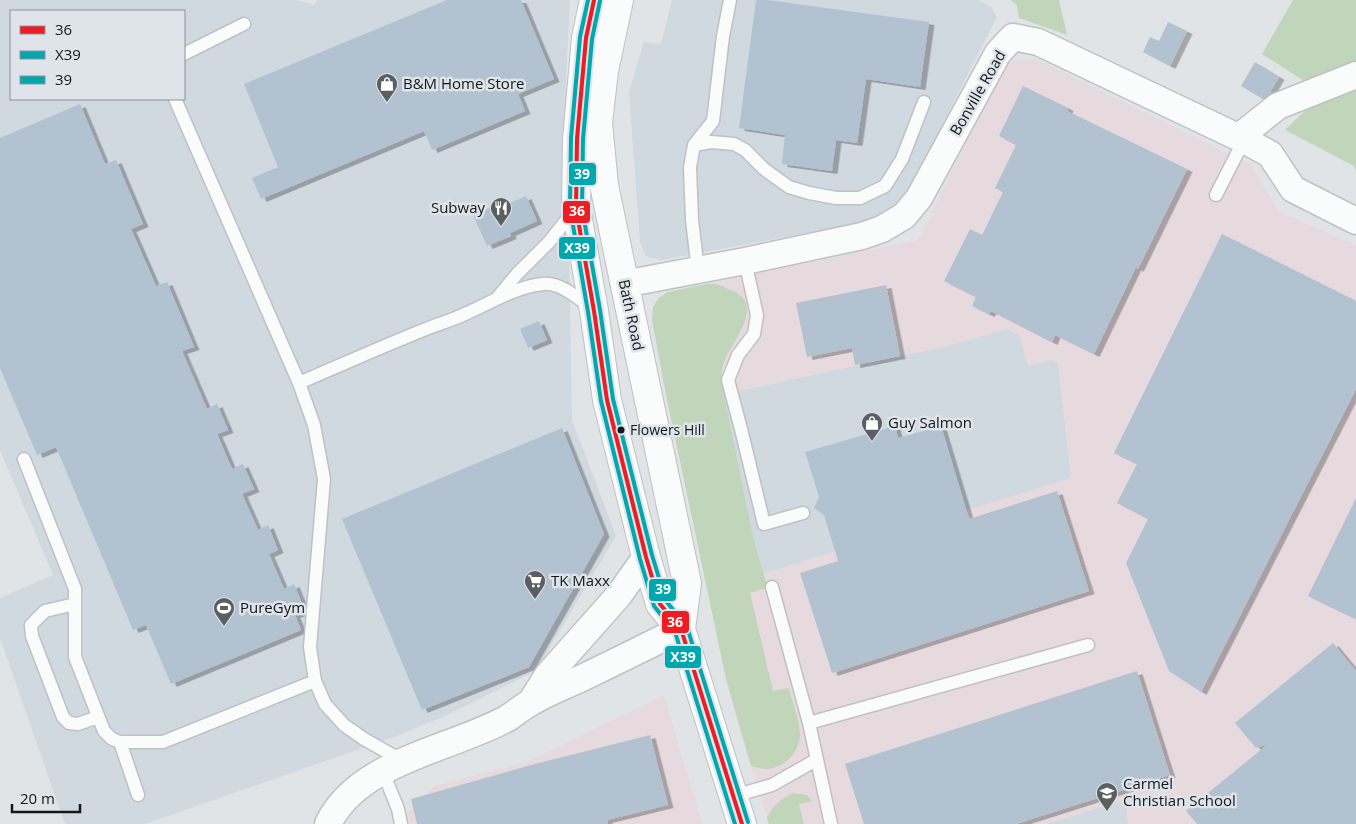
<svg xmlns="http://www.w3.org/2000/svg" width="1356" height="824" font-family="'Open Sans',sans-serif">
	<defs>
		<filter id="shadow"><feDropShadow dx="5.5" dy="3" stdDeviation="0" flood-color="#0004"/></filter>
	</defs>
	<rect width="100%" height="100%" fill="#e1e4e7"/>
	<path fill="#d0d8e0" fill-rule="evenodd" d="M0 0H297L315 5 317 0H570L566 77 572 420 616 536 536 671 445 716 397 736 145 824H65L0 638V598L53 575 0 450ZM11 11H184V99H11Z
		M672 0H978L991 7 997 17 906 196 886 211 866 222 661 260 646 256 640 242 629 92 644 42 661 44Z
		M1008 329 1019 335 1058 363 1072 478 708 591 669 406 938 348Z
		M1126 799 1128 824H1046Z"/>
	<path fill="#e7dade" d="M1016 59H1037L1251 165 1279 212 1356 245V824H1128L1126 799 1046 824H769L734 711 708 591 1071 478 1058 364 1054 359 1028 366 1019 335 1008 329 938 348 669 406 659 298 668 292 918 240 1002 69Z
		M664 695 702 824H396L434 786 527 762Z"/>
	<path fill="#c0d5ba" d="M1011 0H1059L1067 35 1019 18 1017 5Z
		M1293 0H1356V65L1309 84 1262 54Z
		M1356 84V171L1354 166 1285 130 1317 99Z
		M707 284C723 284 720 286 733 291 766 305 731 343 724 362 721 370 721 378 722 386L755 546 768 588 750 593 773 691 789 688C792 702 799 718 800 733 801 751 784 769 766 769 761 769 756 767 751 766L726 679 665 390 652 320 653 307 659 298 668 292Z
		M793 793 807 795 812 801 799 804 804 824H769L767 818C773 805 781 799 793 793Z"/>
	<path fill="#b2c2d1" filter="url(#shadow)" d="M447 0H521L554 79 518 94 525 111 432 150 424 131 261 199 252 178 278 167 244 84Z
		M756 0H767L929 22 920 87 866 79 857 143 836 140 832 171 782 164 785 135 739 128Z
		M1168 22 1187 31 1170 66 1143 52 1150 37 1159 41Z
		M1255 62 1279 77 1269 94 1263 99 1241 86Z
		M1023 86 1068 108 1067 111 1187 169 1138 269 1136 267 1094 354 1055 335 1052 342 991 311 989 314 972 306 976 297 944 281 970 229 982 235 1003 192 995 188 1016 145 999 136Z
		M80 104 105 164 116 160 143 224 131 229 156 286 167 282 194 347 182 351 207 409 217 404 228 430 217 434 232 469 243 464 254 489 242 494 258 530 268 525 278 550 269 554 284 589 294 584 305 611 295 615 301 630 171 684 146 625 133 630 56 447 37 455 0 368V138Z
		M526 196 537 221 510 233 511 236 487 246 473 215 497 205 498 208Z
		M1222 234 1356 301V389L1201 692 1169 671 1126 563 1148 519 1117 503 1137 464 1114 453Z
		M886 285 900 356 855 365 852 348 807 357 796 303Z
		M539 321 547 340 528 348 520 329Z
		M895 426 898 438 941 426 969 519 1057 491 1089 591 832 673 800 573 838 561 824 515 814 508 819 497 805 452Z
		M562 428 604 534 529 667 422 710 342 519Z
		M1356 498V619L1308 596Z
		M1333 643 1356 671V824H1197L1186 811 1268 744 1256 748 1235 723Z
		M1137 671 1170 775 1016 824H864L845 764Z
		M650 735 668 805 607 820 608 824H417L411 799 531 765Z"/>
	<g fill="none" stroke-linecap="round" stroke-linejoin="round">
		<g stroke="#bfc1c3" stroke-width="15">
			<path id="lane" d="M184 54 244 24
				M175 99 299 383C341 365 383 346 426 329 439 324 452 320 465 314 490 303 515 287 543 284 560 282 578 298 590 307
				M694 145 713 121 723 36 730 0
				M1216 195 1244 140
				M745 261 757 315 754 334 738 355 728 380 741 429 764 524 803 513
				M698 270 692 220 690 167 694 145 711 142 734 144 745 150 764 169 789 187 809 193 836 198H860L885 186 902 159 924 102
				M498 297 517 274 550 241 575 209
				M299 383 314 425 324 479 310 647 315 681 325 704 344 725 364 739 403 761
				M24 459 75 589V657L104 731 112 739 120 742H163L315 681
				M772 587 809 723 831 824
				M75 604 45 611 31 625 32 636 63 717 69 723 78 724 98 717
				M809 723 1088 645
				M120 742 138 795
				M383 772 398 809 401 824
				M734 796 772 785 816 760"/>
		</g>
		<g stroke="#bfc1c3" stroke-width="29">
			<path id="street" d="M1239 137 1278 106 1356 75
				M624 284 745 261 862 236 882 229 904 216 919 198 998 53 1013 37 1038 42 1244 140 1270 154 1293 189 1356 221
				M531 702 548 675 619 595 646 557
				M328 824C358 761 452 749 508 718 516 713 522 707 530 703 546 693 565 686 582 678 615 662 648 646 681 629"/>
		</g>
		<g stroke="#bfc1c3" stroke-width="30">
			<path id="highway" d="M594 0 586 38 577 139 576 208 594 311 607 400 646 557 660 604 681 629 742 824
				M619 0 604 71 598 123 604 185 687 583 681 629"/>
		</g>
		<use href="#lane" stroke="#fafbfb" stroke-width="12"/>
		<use href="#street" stroke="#fafbfb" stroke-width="26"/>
		<use href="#highway" stroke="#fafbfb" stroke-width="28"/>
		<g stroke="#dee4ea" stroke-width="8">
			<path id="bus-1" d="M594 0 586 38 577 139 576 208 594 311 607 400 646 557 660 604 681 629 742 824"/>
		</g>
		<g stroke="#dee4ea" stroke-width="8">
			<path id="bus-2" d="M588 0 580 37 571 138 570 208 588 312 601 401 640 559 654 606 675 632 735 824"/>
		</g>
		<g stroke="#dee4ea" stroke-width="8">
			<path id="bus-3" d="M600 1 592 39 583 139 582 208 600 310 613 399 652 555 666 601 687 627 748 822"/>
		</g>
		<use href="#bus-1" stroke="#ee1d23" stroke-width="4"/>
		<use href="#bus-2" stroke="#00a8ad" stroke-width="4"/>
		<use href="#bus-3" stroke="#00a8ad" stroke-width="4"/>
	</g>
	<defs>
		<g id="shop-pin" transform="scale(1.125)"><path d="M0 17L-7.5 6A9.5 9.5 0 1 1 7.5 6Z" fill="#5c5f62" stroke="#dee4ea"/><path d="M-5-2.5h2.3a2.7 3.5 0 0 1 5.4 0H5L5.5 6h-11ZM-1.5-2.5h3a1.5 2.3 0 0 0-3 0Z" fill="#fff"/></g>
		<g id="restaurant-pin" transform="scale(1.125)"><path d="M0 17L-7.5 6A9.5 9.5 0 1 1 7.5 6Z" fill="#5c5f62" stroke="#dee4ea"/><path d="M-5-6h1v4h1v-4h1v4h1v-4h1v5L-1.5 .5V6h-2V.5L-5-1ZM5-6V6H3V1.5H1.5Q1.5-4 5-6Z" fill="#fff"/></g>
		<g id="supermarket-pin" transform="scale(1.125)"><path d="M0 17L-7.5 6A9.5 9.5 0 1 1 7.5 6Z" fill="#5c5f62" stroke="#dee4ea"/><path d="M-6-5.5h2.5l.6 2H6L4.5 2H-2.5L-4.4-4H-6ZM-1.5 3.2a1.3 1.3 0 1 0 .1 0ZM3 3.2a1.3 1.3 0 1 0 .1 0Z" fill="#fff"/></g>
		<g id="stadium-pin" transform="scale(1.125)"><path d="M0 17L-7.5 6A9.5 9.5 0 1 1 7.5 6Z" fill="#5c5f62" stroke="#dee4ea"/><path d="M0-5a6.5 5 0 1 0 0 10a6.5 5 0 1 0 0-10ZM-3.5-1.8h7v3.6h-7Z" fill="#fff"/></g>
		<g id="school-pin" transform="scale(1.125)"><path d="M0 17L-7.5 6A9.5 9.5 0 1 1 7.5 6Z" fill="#5c5f62" stroke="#dee4ea"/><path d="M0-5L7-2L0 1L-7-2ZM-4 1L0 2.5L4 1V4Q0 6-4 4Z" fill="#fff"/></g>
	</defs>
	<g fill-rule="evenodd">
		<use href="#shop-pin" x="387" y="84"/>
		<use href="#restaurant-pin" x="501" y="208"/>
		<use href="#shop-pin" x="872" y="423"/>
		<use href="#supermarket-pin" x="535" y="581"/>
		<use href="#stadium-pin" x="224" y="608"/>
		<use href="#school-pin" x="1107" y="793"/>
	</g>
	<circle fill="#15181a" stroke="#dee4ea" stroke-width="2" cx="621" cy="430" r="4.5"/>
	<g text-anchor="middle" stroke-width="5" stroke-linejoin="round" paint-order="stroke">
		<g font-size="14" fill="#15181a" stroke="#dee4ea" text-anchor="start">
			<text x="630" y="435">Flowers Hill</text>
		</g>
		<g font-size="15" fill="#15181a" stroke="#dee4ea" text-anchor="start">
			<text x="403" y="89">B&amp;M Home Store</text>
			<text x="485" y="213" text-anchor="end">Subway</text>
			<text x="888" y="428">Guy Salmon</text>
			<text x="551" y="586">TK Maxx</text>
			<text x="240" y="613">PureGym</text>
			<text x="1123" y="789">Carmel<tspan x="1123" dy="17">Christian School</tspan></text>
		</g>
		<g font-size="15" fill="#15181a" stroke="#dee4ea">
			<text transform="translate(978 93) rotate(-60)" y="5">Bonville Road</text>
			<text transform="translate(631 315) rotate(78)" y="5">Bath Road</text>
		</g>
	</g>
	<g stroke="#dee4ea" stroke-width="2">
		<rect x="568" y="162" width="29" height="24" rx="5" fill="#00a8ad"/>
		<rect x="562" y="200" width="29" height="24" rx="5" fill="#ee1d23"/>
		<rect x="558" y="236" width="38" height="24" rx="5" fill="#00a8ad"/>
		<rect x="648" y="578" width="29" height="24" rx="5" fill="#00a8ad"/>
		<rect x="661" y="610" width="29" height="24" rx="5" fill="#ee1d23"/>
		<rect x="664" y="645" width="38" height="24" rx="5" fill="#00a8ad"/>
	</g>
	<g font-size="14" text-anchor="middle" font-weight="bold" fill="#fff">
		<text x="582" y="179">39</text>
		<text x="577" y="216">36</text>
		<text x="577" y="253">X39</text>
		<text x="663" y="594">39</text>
		<text x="675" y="627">36</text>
		<text x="683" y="662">X39</text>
	</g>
	<rect x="10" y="10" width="175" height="90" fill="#dee4ea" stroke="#8e9297"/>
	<rect x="20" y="26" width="25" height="8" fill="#ee1d23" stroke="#8e9297"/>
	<text x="55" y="35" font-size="15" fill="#15181a">36</text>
	<rect x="20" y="51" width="25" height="8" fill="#00a8ad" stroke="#8e9297"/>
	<text x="55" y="60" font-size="15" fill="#15181a">X39</text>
	<rect x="20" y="76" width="25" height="8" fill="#00a8ad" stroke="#8e9297"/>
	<text x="55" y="85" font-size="15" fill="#15181a">39</text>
	<path d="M12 804v8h68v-8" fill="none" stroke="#15181a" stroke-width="2.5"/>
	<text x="20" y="804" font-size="15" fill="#15181a" stroke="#dee4ea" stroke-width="4" paint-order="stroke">20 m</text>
</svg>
